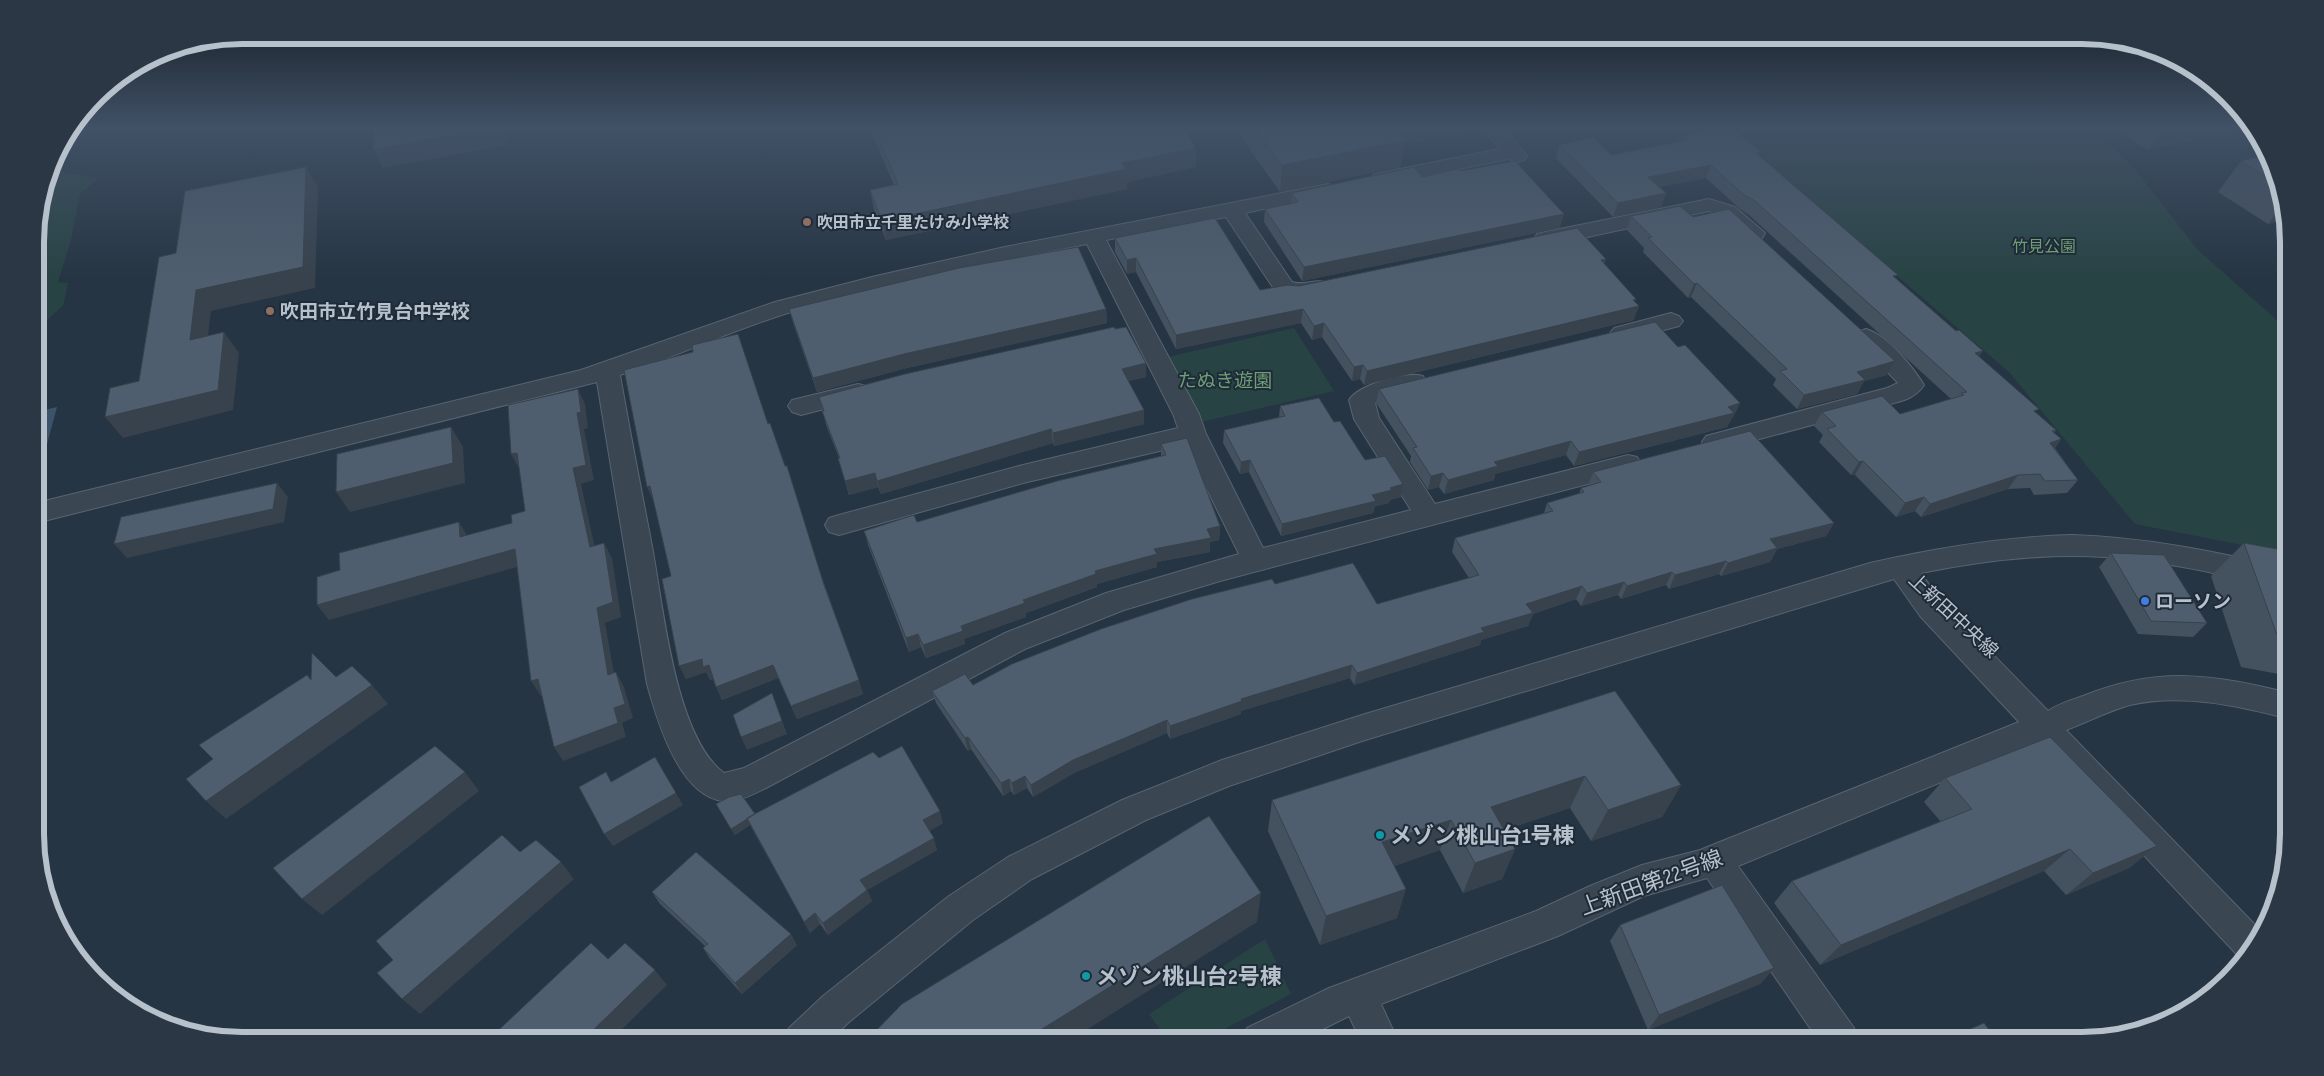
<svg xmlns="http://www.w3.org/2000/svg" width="2324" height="1076" font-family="'Sofia Sans Condensed','Noto Sans JP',sans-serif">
	<rect width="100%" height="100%" fill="#263543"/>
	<path fill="#284344" d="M1723 127H2081L2111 146 2135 169 2197 249 2288 330V554L2135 524 2009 372Z
		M51 169 99 179 80 193 71 240 58 282 68 283 63 306 36 330 35 228Z
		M1294 328 1334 391 1201 422 1168 357Z
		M1265 939 1291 994 1202 1041H1168L1149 1014Z"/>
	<path fill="#3b546c" d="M57 407 39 474H36V412Z"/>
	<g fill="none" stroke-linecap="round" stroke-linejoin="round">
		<g stroke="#586470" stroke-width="2">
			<path id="minor" d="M1481 127H1502L1527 156 1524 160 1517 162 1509 159 1380 185 1373 183 1370 179 1373 175 1380 173 1500 149Z
				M1328 184 1335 186 1338 190 1335 194 1245 213 1292 282C1303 286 1314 279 1325 282L1328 287 1325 292C1309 296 1292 301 1276 292L1226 217 1106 240 1199 414 1206 434 1263 548 1411 510 1354 419 1349 400C1358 385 1406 371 1423 376L1426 382 1423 388 1383 398 1375 403 1379 418 1435 504 1628 455 1637 457 1641 464 1637 471 1220 581 1124 610 1025 649 766 788C754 794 737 803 723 801 679 796 657 720 647 684L597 382 36 523V503L581 370 775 302 876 276 1005 247ZM1087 244 1173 414 1178 428 1023 465 839 515 829 518 825 525 829 532 839 535 1023 483 1185 445 1239 554 1106 593 1005 633 744 768 724 773C675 737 663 605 652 546 641 489 630 432 620 375 677 356 733 330 791 312 887 283 988 263 1087 244Z
				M1709 199 1735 207 1765 233 1762 238C1739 243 1730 215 1709 211L1545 246 1537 244 1534 239 1537 234 1545 232Z
				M1671 313 1679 316 1683 321 1679 326 1622 341 1614 338 1610 333 1614 328Z
				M1866 329C1887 335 1913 367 1924 385 1917 396 1906 400 1894 403L1715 451 1706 448 1702 442 1706 436 1887 388 1898 383 1854 337 1858 332Z
				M858 384 867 386 870 392 867 398 801 415 792 412 788 406 792 400Z
				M2071 535C2145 537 2216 552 2288 568V590C2228 576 2167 561 2105 557 2043 553 1981 561 1921 573L1940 600 2048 711C2058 704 2071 700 2083 696 2158 666 2212 674 2289 693V719C2239 706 2182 693 2130 705 2108 711 2088 722 2066 730L2262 932 2244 960 2241 959 2038 742 1738 866 1854 1028 1859 1041H1819L1707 878 1644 896 1558 936 1381 1004 1398 1041H1361L1349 1016 1299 1041H1242L1247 1028 1329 988 1536 911 1590 886 1642 865 1700 850 2019 722 1920 616 1894 579 1362 741 1229 786 1146 820 1032 879 973 920 849 1022 829 1041H784L789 1028 823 996 949 896 1008 857 1122 800 1222 760 1362 715 1870 563C1936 548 2003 537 2071 535Z"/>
		</g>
		<use href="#minor" fill="#3a4652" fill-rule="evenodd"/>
	</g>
	<path fill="#44515f" d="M869 127H1182L1196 148V167L1127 182V189L886 240 874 209 870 190 894 185Z
		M1234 127H1471L1465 133 1404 144 1400 167 1280 192Z
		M2113 127H2253V128L2148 150Z
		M1683 136 1760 156 1896 278 1979 357 2036 413 2056 430 2054 433 2061 439 2055 448 2078 480 2067 493 2034 495 2030 488 2008 489 1921 517 1915 511 1896 517 1855 475H1851L1819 442 1823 435 1814 426 1822 412 1900 414 1951 399 1749 215 1739 208 1706 178 1659 187 1666 193 1661 207 1613 217 1556 158 1559 145 1611 155 1681 142Z
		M2241 161 2273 163 2287 215 2268 224 2218 192Z
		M1460 171 1560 228 1302 281 1264 222 1265 209 1291 203 1292 193Z
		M1631 216 1693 217 1887 375 1864 381 1857 394 1797 409 1773 385 1776 379 1691 297 1688 298 1643 252 1644 248 1627 230Z
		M1115 238 1260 290 1299 286 1606 259 1604 264 1635 302 1634 320 1364 385 1360 379 1352 381 1322 337 1312 340 1301 323 1176 349 1136 272 1127 274 1115 252Z
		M789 309H1106L1107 323 907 368 817 392 793 323Z
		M1115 329 1146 363V377L1128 381 1144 410V424L1054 446 1053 443 881 494 878 487 849 495 842 472 838 458H839L826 425 819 397Z
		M1678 347 1740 403 1733 417 1732 418 1727 427 1574 466 1566 455 1495 474 1494 480 1444 494 1439 487 1428 490 1410 462 1411 456 1376 403 1379 389Z
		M1280 406 1334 422 1365 460 1403 484 1401 497 1390 500 1389 503 1375 506 1373 513 1281 536 1249 472 1240 474 1223 443 1224 430 1279 417Z
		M768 424 863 694 797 719 778 678 722 700 713 679 710 680 706 672 686 679 671 576Z
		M1161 444 1220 526 1219 540 1210 542V552L1157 562V567L1097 584V587L1026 613V617L964 639 965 644 926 658 921 647 909 652 868 545 864 531 917 522 1161 456Z
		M1593 472 1834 523 1826 536 1777 549 1770 562 1721 576 1719 574 1669 589 1666 585 1621 599 1618 595 1581 606 1576 599 1533 614 1528 626 1481 640 1480 645 1354 685 1350 678 1241 711V714L1170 739 1167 733 1074 773 1033 797 1027 788 1014 795 1011 791 1003 796 971 749 968 751 936 703 932 691 973 685 1275 584 1377 604 1469 578 1452 552 1455 538 1544 513 1547 503 1579 494 1581 488 1588 486Z
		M2244 543 2288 551 2289 676 2241 667 2211 576Z
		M2111 553 2207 623 2193 637 2138 634 2099 567Z
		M1615 691 1681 785 1662 817 1591 841 1570 808 1504 830 1515 849 1502 879 1463 893 1440 850 1394 866 1397 918 1320 945 1268 831 1272 800Z
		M1945 778 2157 846 2129 868 2066 895 2044 871 1820 965 1774 903 1792 881 1941 822 1924 802Z
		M716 804 755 814 943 823 929 831 937 850 867 890 872 901 828 935 820 924 810 933 750 825 735 835Z
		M652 892 797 945 742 994 710 959 703 948 705 946 660 904Z
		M1620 925 1774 968 1760 984 1648 1030 1610 941Z"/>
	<path fill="#37424d" d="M495 127H505L507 145 383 168 373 150Z
		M797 127H822L798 131Z
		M1387 127H1471L1465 133 1404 144 1400 167 1280 192 1282 165Z
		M2163 127H2253V128L2148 150Z
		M1196 148V167L1127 182V189L886 240 882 221 1122 163Z
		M1711 165 1706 178 1643 190 1648 177Z
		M306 167 318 187 315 288 211 311 205 360 190 340 196 290Z
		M1666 193 1661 207 1613 217 1618 203Z
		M2284 203 2287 215V220L2268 224Z
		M1564 214 1560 228 1302 281 1304 267Z
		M1136 258V272L1127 274V260Z
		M1606 259 1601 273V260Z
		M1697 283 1691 297 1688 298 1694 284Z
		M1636 299 1633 307 1639 306 1634 320 1364 385 1367 371Z
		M1106 309 1107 323 907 368 817 392 813 378 904 354Z
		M1303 309 1301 323 1176 349V335Z
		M1324 323 1322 337 1312 340 1314 326Z
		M224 332 239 353 233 410 123 438 105 417Z
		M1983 351 1974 365 1975 353Z
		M1895 361 1887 375 1864 381 1857 394 1797 409 1804 395 1857 372Z
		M1146 363V377L1122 382V369Z
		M1363 365 1360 379 1352 381 1354 367Z
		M578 389 585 404 588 428 584 429 594 480 581 484 598 562 590 547 573 468Z
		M1740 403 1733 417 1732 418 1727 427 1574 466 1579 452Z
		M1144 410V424L1054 446 1053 433Z
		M451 427 463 447 465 483 350 512 336 492Z
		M1051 429 1053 443 881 494 877 481Z
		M2061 439 2051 453 2050 443Z
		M1571 441 1566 455 1495 474 1494 480 1444 494 1448 480 1494 462Z
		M517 453 520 470 511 454Z
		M1250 460 1249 472 1240 474 1241 462Z
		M1863 461 1855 475H1851L1859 462Z
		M875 473 878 487 849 495 845 481Z
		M1443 473 1439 487 1428 490 1431 476Z
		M2018 475 2008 489 1921 517 1930 504Z
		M277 483 288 497 284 522 127 558 114 544Z
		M1403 484 1401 497 1390 500 1389 503 1375 506 1373 513 1281 536 1282 524 1372 495 1390 488Z
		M650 486 653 501 647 487Z
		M1924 497 1915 511 1896 517 1905 503Z
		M459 522 468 537H460Z
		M1834 523 1826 536 1777 549 1770 562 1721 576 1728 563 1770 539Z
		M1220 526 1219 540 1210 542V552L1157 562V567L1097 584V587L1026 613V617L964 639 965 644 926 658 923 645 961 626 1023 600 1095 571 1207 529Z
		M604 543 612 558 621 617 605 623 617 690 608 675 597 608Z
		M515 549 524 565 329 620 317 605Z
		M1726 561 1719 574 1669 589 1675 575Z
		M1672 572 1666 585 1621 599 1627 586Z
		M1624 582 1618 595 1581 606 1587 593Z
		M1582 586 1576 599 1533 614 1528 626 1481 640 1480 645 1354 685 1357 673 1481 628 1526 604Z
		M918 634 921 647 909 652 906 638Z
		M702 659 709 665 715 678 710 680 706 672 686 679 679 666Z
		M773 665 778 678 722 700 716 687Z
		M1352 665 1350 678 1241 711V714L1170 739V726L1241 699Z
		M616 672 624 687 633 718 622 723 626 737 563 761 554 747 614 708Z
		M538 679 547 694 541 696 531 681Z
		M859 680 863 694 797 719 791 706Z
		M372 685 388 704 226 819 206 801Z
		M772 693 787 734 747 750 741 737Z
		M1167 720V733L1074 773 1033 797 1031 785 1073 760Z
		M968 737 971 749 968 751 965 738Z
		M465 772 479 791 322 915 302 899Z
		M1025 776 1027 788 1014 795 1012 783Z
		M1585 776 1570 808 1479 839 1491 807Z
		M1009 779 1011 791 1003 796 1001 783Z
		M1681 785 1662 817 1591 841 1608 810Z
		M676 793 683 805 613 846 604 834Z
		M940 811 943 823 927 833 923 820Z
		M747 819 750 825 735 835 731 829Z
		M1451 820 1440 850 1374 873 1382 842Z
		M934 838 937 850 867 890 872 901 828 935 823 923 860 880Z
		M2157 846 2129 868 2066 895 2093 873Z
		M1515 849 1502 879 1463 893 1475 863Z
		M2070 849 2044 871 1820 965 1841 945Z
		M561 862 574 879 420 1014 402 999Z
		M1406 889 1397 918 1320 945 1326 916Z
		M1261 893 1257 922 1069 1041H1026V1039Z
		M815 913 820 924 810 933 804 922Z
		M791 934 797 945 742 994 735 983Z
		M1774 968 1760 984 1648 1030 1659 1015Z
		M655 970 667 985 610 1041H582Z"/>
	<path fill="#4f5e6e" stroke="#37424d" d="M374 127H495L373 150Z
		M874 127H1182L1196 148 1122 163 1126 169 882 221 870 190 898 184Z
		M1254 127H1393L1405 141 1282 165Z
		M1721 127H1730L1761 152 1756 153 1898 275 1893 276 1956 331 1959 330 1983 351 1975 353 2039 409 2034 411 2056 430 2052 431 2061 439 2050 443 2078 480 2045 481 2040 474 2018 475 1930 504 1924 497 1905 503 1863 461 1859 462 1827 429 1836 426 1822 412 1882 396 1900 414 1964 395 1961 393 1967 392 1755 201 1744 195 1711 165 1648 177 1666 193 1618 203 1559 145 1593 137 1611 155 1688 140 1683 136Z
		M2269 155 2273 163 2279 185 2241 161Z
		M1515 161 1564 214 1304 267 1265 209 1298 202 1292 193 1414 167 1422 177 1457 169 1460 171Z
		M306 167 303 267 196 290 190 340 224 332 218 390 105 417 110 388 139 381 159 257 176 253 185 191Z
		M1680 206 1693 217 1729 209 1895 361 1857 372 1865 380 1804 395 1780 371 1787 369 1697 283 1694 284 1648 238 1652 237 1631 216Z
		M1215 218 1260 290 1287 285 1299 286 1577 228 1606 259 1601 260 1636 299 1633 300 1639 306 1367 371 1363 365 1354 367 1324 323 1314 326 1303 309 1176 335 1136 258 1127 260 1115 238Z
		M1078 247 1106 309 904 354 813 378 789 309 959 268Z
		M1655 322 1678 347 1685 345 1740 403 1728 407 1734 413 1579 452 1571 441 1494 462 1498 466 1448 480 1443 473 1431 476 1413 448 1417 447 1379 389Z
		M1114 327 1115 329 1126 327 1146 363 1122 369 1144 410 1053 433 1051 429 877 481 875 473 845 481 838 458H840L822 411H824L819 397 905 374Z
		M738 334 768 424 770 423 785 466H787L824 585 859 680 791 706 773 665 716 687 709 665 703 667 702 659 679 666 662 579 671 576 650 486 647 487 624 370 693 352 692 345Z
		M578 389 581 412 577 413 586 465 573 468 590 547 604 543 613 602 597 608 608 675 616 672 625 704 614 708 618 723 554 747 538 679 531 681 515 549 317 605V577L340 570 339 553 459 522 460 537 512 523 511 515 525 511 517 453 511 454 508 405Z
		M1319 398 1334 422 1340 421 1365 460 1385 456 1403 484 1390 488 1392 490 1372 495 1376 501 1282 524 1250 460 1241 462 1224 430 1285 416 1280 406Z
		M451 427 453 463 336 492 337 454Z
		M1750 431 1834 523 1770 539 1777 548 1728 563 1726 561 1675 575 1672 572 1627 586 1624 582 1587 593 1582 586 1526 604 1533 613 1481 628 1484 632 1357 673 1352 665 1241 699 1242 701 1170 726 1167 720 1073 760 1031 785 1025 776 1012 783 1009 779 1001 783 968 737 965 738 932 691 965 674 973 685 1012 664 1101 629 1192 599 1272 579 1275 584 1353 563 1377 604 1479 575 1455 538 1553 511 1547 503 1584 492 1581 488 1601 482 1593 472Z
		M1187 438 1220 526 1207 529 1211 538 1154 549 1157 554 1095 571 1096 574 1023 600 1025 603 961 626 963 631 923 645 918 634 906 638 864 531 914 515 917 522 1057 481 1166 455 1161 444Z
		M277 483 273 509 114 544 121 517Z
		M2244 543 2288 551V637L2277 635Z
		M2111 553 2164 555 2207 623 2151 621Z
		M312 653 336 677 352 666 372 685 206 801 186 779 213 759 199 745 307 675 311 680Z
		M1615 691 1681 785 1608 810 1585 776 1491 807 1515 849 1475 863 1451 820 1382 842 1406 889 1326 916 1272 800Z
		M772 693 782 721 741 737 733 715Z
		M2050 737 2157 846 2093 873 2070 849 1841 945 1792 881 1972 809 1945 778Z
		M435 746 465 772 302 899 273 868Z
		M902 746 940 811 923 820 934 838 860 880 867 890 823 923 815 913 804 922 747 818 873 752 879 758Z
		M655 757 676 793 604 834 579 787 606 772 611 782Z
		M741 794 755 814 731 829 716 804 729 797Z
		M1209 816 1261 893 1026 1039 1027 1041H866L902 1004Z
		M502 835 520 852 536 840 561 862 402 999 377 973 393 960 376 941Z
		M696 852 791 934 735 983 703 948 708 944 652 892Z
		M1722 885 1774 968 1659 1015 1620 925Z
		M591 943 608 959 625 943 655 970 582 1041H487Z
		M1984 1023 1997 1041H1944Z"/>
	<linearGradient id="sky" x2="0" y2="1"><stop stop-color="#151d25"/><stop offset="0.46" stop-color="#415166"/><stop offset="1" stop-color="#415166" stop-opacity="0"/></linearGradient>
	<rect width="2324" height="278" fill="url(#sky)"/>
	<g fill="#8d6e63" stroke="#1f2b38" stroke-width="2">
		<circle cx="807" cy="222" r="5"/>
		<circle cx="270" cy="311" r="5"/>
	</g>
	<circle fill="#3f7fe0" stroke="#1f2b38" stroke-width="2" cx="2145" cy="601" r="5"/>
	<g fill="#0f9aa8" stroke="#1f2b38" stroke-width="2">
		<circle cx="1380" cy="835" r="5"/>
		<circle cx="1086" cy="976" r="5"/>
	</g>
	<g text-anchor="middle" stroke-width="4" stroke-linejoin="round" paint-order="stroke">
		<g font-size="16" font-weight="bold" fill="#b7c1cc" stroke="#1f2b38" text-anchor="start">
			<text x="817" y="228">吹田市立千里たけみ小学校</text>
		</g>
		<g font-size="16" fill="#6e9e75" stroke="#1f2b38">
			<text x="2044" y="252">竹見公園</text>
		</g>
		<g font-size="19" font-weight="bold" fill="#b7c1cc" stroke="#1f2b38" text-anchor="start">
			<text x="280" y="318">吹田市立竹見台中学校</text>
			<text x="2155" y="608">ローソン</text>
		</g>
		<g font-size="19" fill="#6e9e75" stroke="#1f2b38">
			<text x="1225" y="387">たぬき遊園</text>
		</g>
		<g font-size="19" fill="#b7c1cc" stroke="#1f2b38">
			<text transform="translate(1954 615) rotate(43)" y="7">上新田中央線</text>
		</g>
		<g font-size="22" font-weight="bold" fill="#b7c1cc" stroke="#1f2b38" text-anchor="start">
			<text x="1390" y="843">メゾン桃山台1号棟</text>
			<text x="1096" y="984">メゾン桃山台2号棟</text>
		</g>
		<g font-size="22" fill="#b7c1cc" stroke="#1f2b38">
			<text transform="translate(1651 882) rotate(-20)" y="8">上新田第22号線</text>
		</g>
	</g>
	<path d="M0 0H2324V1076H0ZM242 44H2082A198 198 0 0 1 2280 242V834A198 198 0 0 1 2082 1032H242A198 198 0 0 1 44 834V242A198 198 0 0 1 242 44Z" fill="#2b3744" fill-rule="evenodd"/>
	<path fill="none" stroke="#b7c1cc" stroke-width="6" d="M242 44H2082A198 198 0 0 1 2280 242V834A198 198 0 0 1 2082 1032H242A198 198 0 0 1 44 834V242A198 198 0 0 1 242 44Z"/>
</svg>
